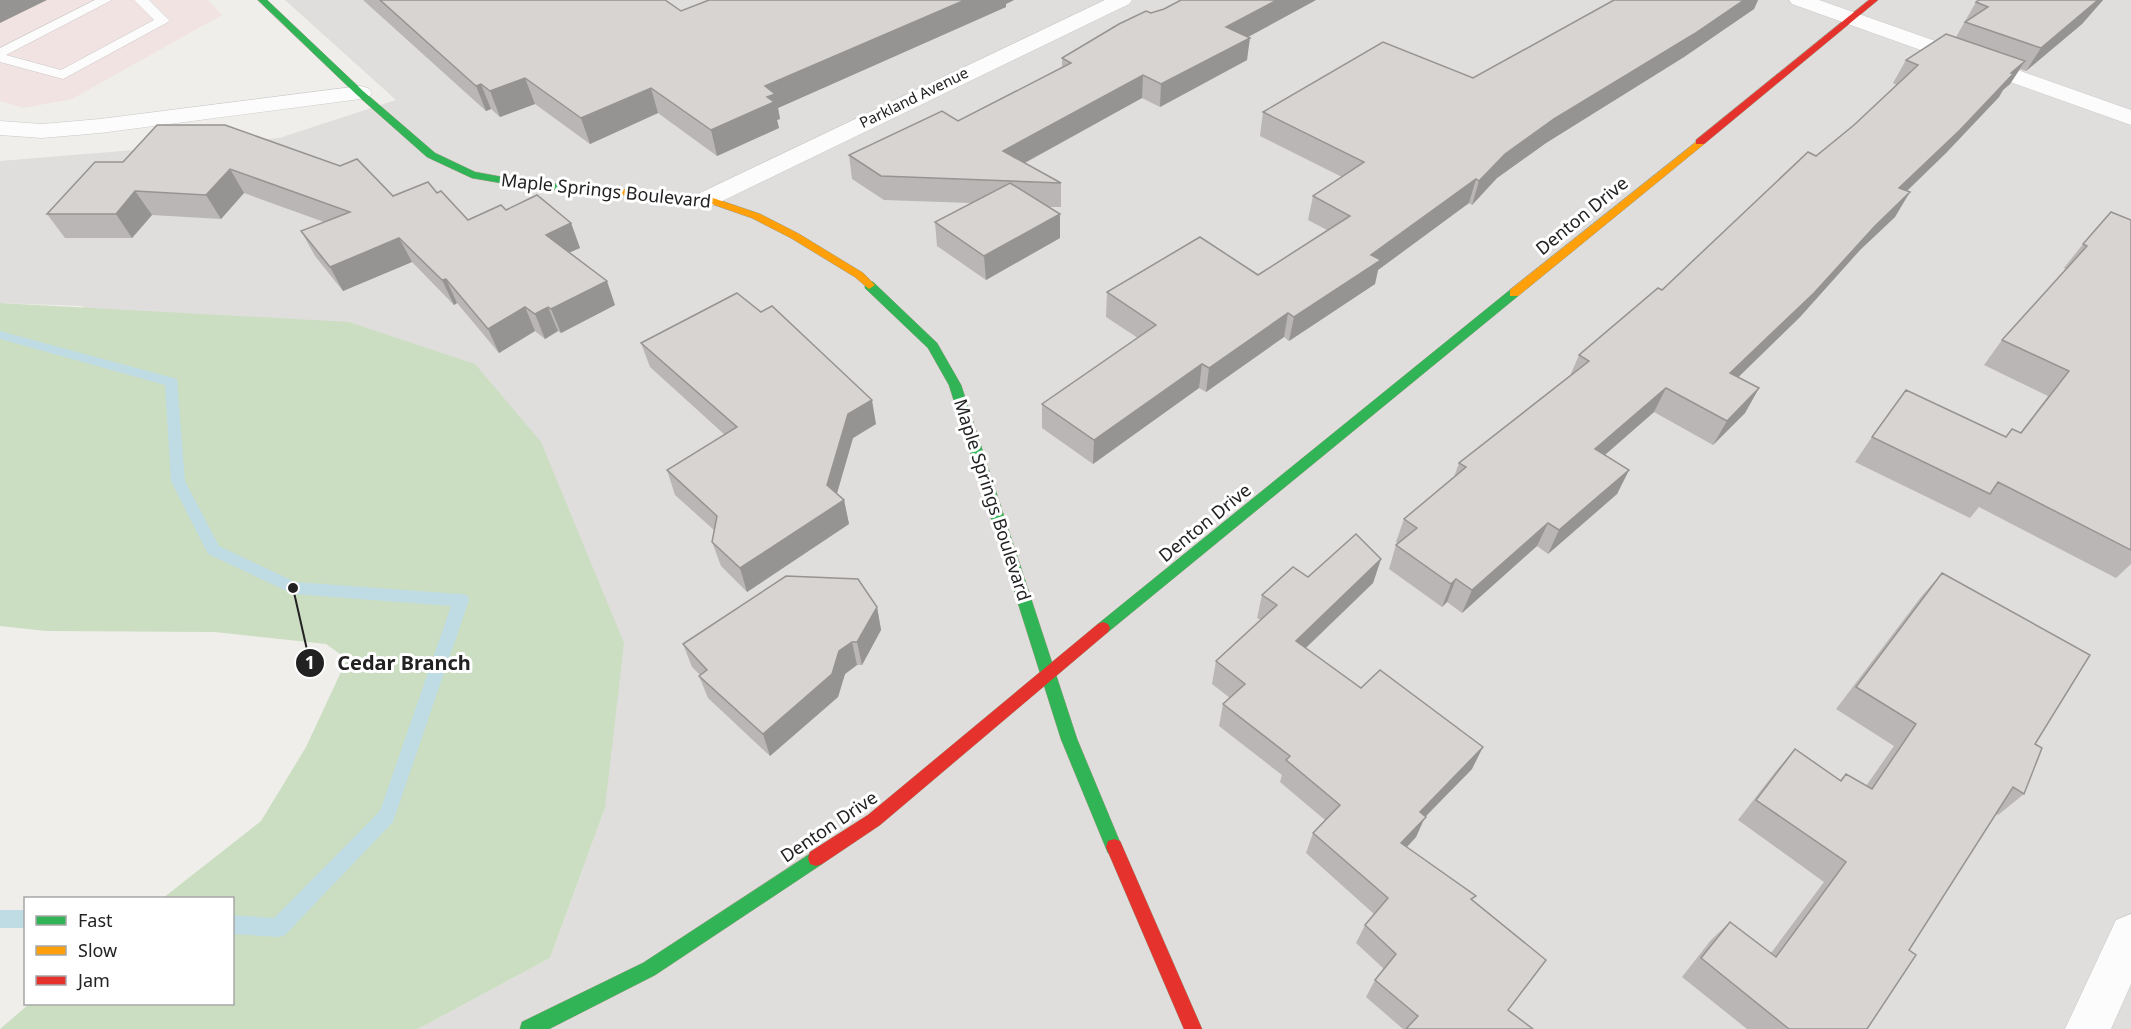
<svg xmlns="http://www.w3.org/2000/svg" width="2131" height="1029" font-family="'Noto Sans',sans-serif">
	<rect width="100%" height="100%" fill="#f0eeeb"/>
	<path fill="#dfdedc" d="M285 0H2131V1029H418L550 958 605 808 82 306 0 303V161L279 138 396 100Z"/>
	<path fill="#f1e3e1" d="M0 0H208L222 15 72 99 23 108 0 101Z"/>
	<path fill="#cbdec1" d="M0 303 349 322 475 364 541 442 624 643 605 808 550 958 418 1029H0L29 1004H232V898H163L261 821 306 747 347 659 326 644 215 632 46 631 0 626Z"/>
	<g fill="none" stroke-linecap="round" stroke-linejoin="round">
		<path fill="#bfdbe3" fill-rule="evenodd" d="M0 331 177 379 185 481 219 546 295 582 461 594 467 595 469 600 393 822 285 935 278 937 232 934V915L274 918 380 811 451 606 293 594 208 554 171 481 165 385 0 339Z
			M0 910H26V928H0Z"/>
		<g stroke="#c9c8c7" stroke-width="1">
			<path id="lane" d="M95 0H112L6 55 61 70 154 20 134 0H149L170 21 63 79 0 62V48Z"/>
		</g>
		<g stroke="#c9c8c7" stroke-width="1">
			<path id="street" d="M1105 0H1132L1129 4 716 204 707 207 698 204 694 199 698 194Z
				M1789 0H1819L2131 110V125L1792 4Z
				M360 86 368 88 372 93 368 98 100 133 42 138 0 135V121L42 124 100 119Z
				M2131 914V984L2111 1029H2065L2116 920Z"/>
		</g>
		<g stroke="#999a82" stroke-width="1">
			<path id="fast" d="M258 0H267L363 91 435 153 475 172 524 181 594 187 599 190 594 193 524 187 472 178 427 157 357 95Z
				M869 281 873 282 937 343 961 385 1077 739 1122 847 1120 853 1114 855 1108 853 1061 739 949 385 928 348 865 288V282Z
				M1514 289 1520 293 1518 296 1108 632 1103 634 1098 632 1096 628 1098 624 1510 290Z
				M816 850 822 852 824 858 822 864 655 975 549 1029H520L522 1022 643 963Z"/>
		</g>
		<g stroke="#999a82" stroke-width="1">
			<path id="slow" d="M1700 139 1705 142 1704 144 1518 296H1510V290Z
				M594 187 707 196 760 214 799 234 863 273 875 285 869 289 855 277 791 238 752 218 706 202 590 192V188Z"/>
		</g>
		<g stroke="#999a82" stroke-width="1">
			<path id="jam" d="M1869 0H1878L1704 144H1696V140Z
				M1103 622 1108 624 1110 628 1108 632 880 825 822 864 816 866 810 864 808 858 810 852 868 815 1098 624Z
				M1114 839 1120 841 1202 1029H1184L1106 847 1108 841Z"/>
		</g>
		<use href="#lane" fill="#fdfcfc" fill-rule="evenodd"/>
		<use href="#street" fill="#fdfcfc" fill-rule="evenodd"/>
		<use href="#fast" fill="#30b455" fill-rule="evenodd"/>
		<use href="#slow" fill="#ff9f0a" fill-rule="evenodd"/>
		<use href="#jam" fill="#e5322d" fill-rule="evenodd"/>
	</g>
	<path fill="#b9b6b5" d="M363 0H665L681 11 709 0H1014L1006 4V7L778 108 780 119 777 120 779 128 717 156 658 113 590 144 535 104 500 117 491 109 486 111Z
		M1316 0 1248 37 1247 60 1160 107 1142 98 1025 163 1061 183V207H1048L1060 214V238L986 280 937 246 935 222 971 203 884 200 852 179 849 155 958 121 1062 67V58Z
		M1614 0H1758L1754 9 1684 57 1546 143 1497 178 1472 205 1469 203 1378 270 1375 284 1289 341 1284 337 1206 392 1199 388 1093 464 1042 428V404L1138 338 1106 317 1107 292 1258 275 1327 230 1308 220 1313 196 1342 177 1260 136 1263 112 1473 78Z
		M1979 0H2103L2082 24 2026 71 2020 69 2010 84 2003 90 1999 97 1946 153 1907 191 1895 217 1860 250 1800 317 1738 377 1759 388 1745 413 1713 445 1654 412 1605 455 1629 470 1617 494 1548 554 1537 546 1462 613 1447 602 1442 607 1389 569 1396 545 1398 544 1396 542 1404 519 1454 477 1459 463 1570 376 1579 355 1662 290 1816 156 1854 125 1897 85 1893 83 1906 60 1956 37 1976 2Z
		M157 125 393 196 437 193 468 220 506 210 571 223 580 248 569 252 615 305 561 333 558 331 545 339 535 331 499 353 457 303 454 305 412 262 343 291 315 256 301 231 324 222 244 193 221 219 152 215 132 238H65L47 214 123 162Z
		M2131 220V564L2116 578 1979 507 1970 518 1855 462 1872 437H2006L2020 433 2048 396 1984 365 2002 340 2066 269 2064 268 2083 244Z
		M641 343 876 424 853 438 837 493 844 500 849 524 747 592 721 566 712 542 714 530 675 495 667 470 725 435 650 367Z
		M1381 559 1373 583 1306 648 1472 769 1425 817 1416 837 1407 847 1473 901 1508 1010 1533 1029H1403L1366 997 1375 980 1384 969 1356 943 1365 925 1374 914 1306 853 1313 833 1325 820 1280 782 1282 775 1219 726 1223 704 1230 698 1212 684 1216 661 1261 620 1257 618 1262 595 1308 577Z
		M1942 573 2035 744 2024 794 1998 815 1996 814 1909 950 1867 1029H1747L1682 977 1711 940 1730 922 1771 953 1824 882 1738 820 1776 771 1795 749 1840 780 1846 774 1866 786 1894 746 1836 709 1921 597Z
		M877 607 881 630 862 665H857L845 674 838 697 770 756 708 698 699 676 700 675 692 667 683 644Z"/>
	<path fill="#969493" d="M0 0H47L0 23Z
		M965 0H1014L1006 4V7L778 108 780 119 777 120 779 128 717 156 711 130 765 86Z
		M1277 0H1316L1224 50 1226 27Z
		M1742 0H1758L1754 9 1684 57 1546 143 1497 178 1472 205 1479 181 1505 154 1554 119Z
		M2098 0H2103L2082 24 2026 71 2041 48Z
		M1250 38 1247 60 1160 107 1161 84Z
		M2025 61 2010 84 2003 90 1999 97 1946 153 1885 212 1899 188 2011 73Z
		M1143 75 1142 98 1004 174 1003 151Z
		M525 78 535 104 500 117 490 91Z
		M481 84 491 109 486 111 476 86Z
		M651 88 658 113 590 144 581 118Z
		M230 169 244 193 221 219 206 195Z
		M1476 179 1469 203 1378 270 1375 284 1289 341 1294 317 1371 255Z
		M135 191 152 215 132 238 116 214Z
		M1910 192 1895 217 1860 250 1800 317 1717 398 1730 373 1875 226Z
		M1060 214V238L986 280 984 256Z
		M571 223 580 248 555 259 546 235Z
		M399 238 412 262 343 291 330 267Z
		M446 279 457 303 454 305 442 280Z
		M607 281 615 305 561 333 551 309Z
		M525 307 535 331 499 353 488 329Z
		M548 307 558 331 545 339 535 314Z
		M1288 313 1284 337 1206 392 1209 368Z
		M1202 364 1199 388 1093 464 1094 440Z
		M1666 388 1654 412 1584 473 1595 449Z
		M1759 388 1745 413 1713 445 1727 421Z
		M872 400 876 424 853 438 833 507 844 500 849 524 747 592 740 568 827 485 848 414Z
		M1629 470 1617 494 1548 554 1559 530Z
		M1548 523 1537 546 1462 613 1472 590Z
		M1381 559 1373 583 1290 663 1296 641Z
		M1456 579 1447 602 1442 607 1451 584Z
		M877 607 881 630 862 665 857 642Z
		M852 642 857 665 845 674 838 697 770 756 763 734 839 651Z
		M1483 747 1472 769 1425 817 1416 837 1392 863 1401 843 1420 812Z"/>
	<path fill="#d7d4d2" stroke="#969493" stroke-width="1.5" d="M380 0H665L681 11 709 0H965L765 86 775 94 767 97 774 102 711 130 651 88 581 118 525 78 490 91 481 84 476 86Z
		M1181 0H1277L1226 27 1250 38 1161 84 1143 75 1003 151 1061 183 881 176 849 155 942 111 958 121 1071 63 1062 58 1119 24 1146 11 1151 13 1164 9Z
		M1614 0H1744L1694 34 1554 119 1505 154 1479 181 1476 179 1371 255 1381 260 1294 317 1288 313 1209 368 1202 364 1094 440 1042 404 1156 325 1107 292 1200 237 1258 275 1350 216 1313 196 1364 162 1263 112 1383 42 1473 78Z
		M1979 0H2098L2041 48 1965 22 1988 7 1976 2Z
		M1946 34 2025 61 2011 73 2013 74 1960 130 1899 188 1910 192 1875 226 1814 293 1730 373 1759 388 1727 421 1666 388 1595 449 1629 470 1559 530 1548 523 1472 590 1456 579 1451 584 1396 545 1417 528 1404 519 1466 467 1459 463 1589 361 1579 355 1658 288 1662 290 1808 152 1816 156 1854 125 1918 65 1906 60Z
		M157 125H225L340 166 357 159 393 196 428 182 437 193 441 191 468 220 501 205 506 210 537 195 571 223 546 235 607 281 551 309 548 307 535 314 525 307 488 329 446 279 442 280 399 238 330 267 301 231 350 212 230 169 206 195 135 191 116 214H47L95 162H123Z
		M1010 183 1060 214 984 256 935 222Z
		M2111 212 2131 220V550L1998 482 1990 494 1872 437 1906 390 2006 437 2012 429 2021 433 2069 371 2002 340 2087 246 2083 244Z
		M737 293 761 312 772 306 872 400 848 414 827 485 844 500 740 568 712 542 717 516 667 470 737 427 641 343Z
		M1356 534 1381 559 1296 641 1361 688 1380 670 1483 747 1420 812 1426 817 1401 843 1476 896 1471 899 1546 960 1508 1010 1533 1029H1406L1418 1016 1375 980 1396 954 1365 925 1388 898 1313 833 1340 805 1286 760 1290 756 1223 704 1245 684 1216 661 1277 605 1262 595 1293 567 1308 577Z
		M1942 573 2090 655 2035 744 2042 748 2024 794 2013 787 1909 950 1916 955 1867 1029H1789L1701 958 1730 922 1776 957 1846 862 1756 800 1795 749 1841 781 1846 774 1872 789 1916 724 1856 687Z
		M786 576 858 579 877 607 857 642H852L839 651 832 674 763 734 699 676 707 670 683 644Z"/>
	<g text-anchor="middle" stroke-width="6" stroke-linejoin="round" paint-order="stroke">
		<g font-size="15" fill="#222" stroke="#fff">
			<text transform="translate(914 98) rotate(-26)" y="5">Parkland Avenue</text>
		</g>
		<g font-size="18" fill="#222" stroke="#fff">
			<text transform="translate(606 191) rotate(6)" y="6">Maple Springs Boulevard</text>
			<text transform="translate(1582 216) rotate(-39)" y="6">Denton Drive</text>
			<text transform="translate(992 500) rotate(72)" y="6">Maple Springs Boulevard</text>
			<text transform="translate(1205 523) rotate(-39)" y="6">Denton Drive</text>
			<text transform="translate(829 827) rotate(-34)" y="6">Denton Drive</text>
		</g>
	</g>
	<path fill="none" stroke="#222" stroke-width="2" d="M293 588L310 663"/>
	<g fill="#222" stroke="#fff" stroke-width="2">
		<circle cx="293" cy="588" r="6"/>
		<circle cx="310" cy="663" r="15"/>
	</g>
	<g font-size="18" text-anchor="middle" font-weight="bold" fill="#fff">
		<text x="310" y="669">1</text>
	</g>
	<g font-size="20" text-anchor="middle" font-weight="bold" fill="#222" stroke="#fff" stroke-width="6" stroke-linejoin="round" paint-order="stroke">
		<text x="404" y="670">Cedar Branch</text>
	</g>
	<rect x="24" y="897" width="210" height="108" fill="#ffffff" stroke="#a7a7a7" stroke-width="1.5"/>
	<rect x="36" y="916" width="30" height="9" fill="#30b455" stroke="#a7a7a7" stroke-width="1.5"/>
	<text x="78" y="927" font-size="18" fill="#222222">Fast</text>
	<rect x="36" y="946" width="30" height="9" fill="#ff9f0a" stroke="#a7a7a7" stroke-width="1.5"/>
	<text x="78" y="957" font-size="18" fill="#222222">Slow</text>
	<rect x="36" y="976" width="30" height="9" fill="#e5322d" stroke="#a7a7a7" stroke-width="1.5"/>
	<text x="78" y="987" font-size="18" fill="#222222">Jam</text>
</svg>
